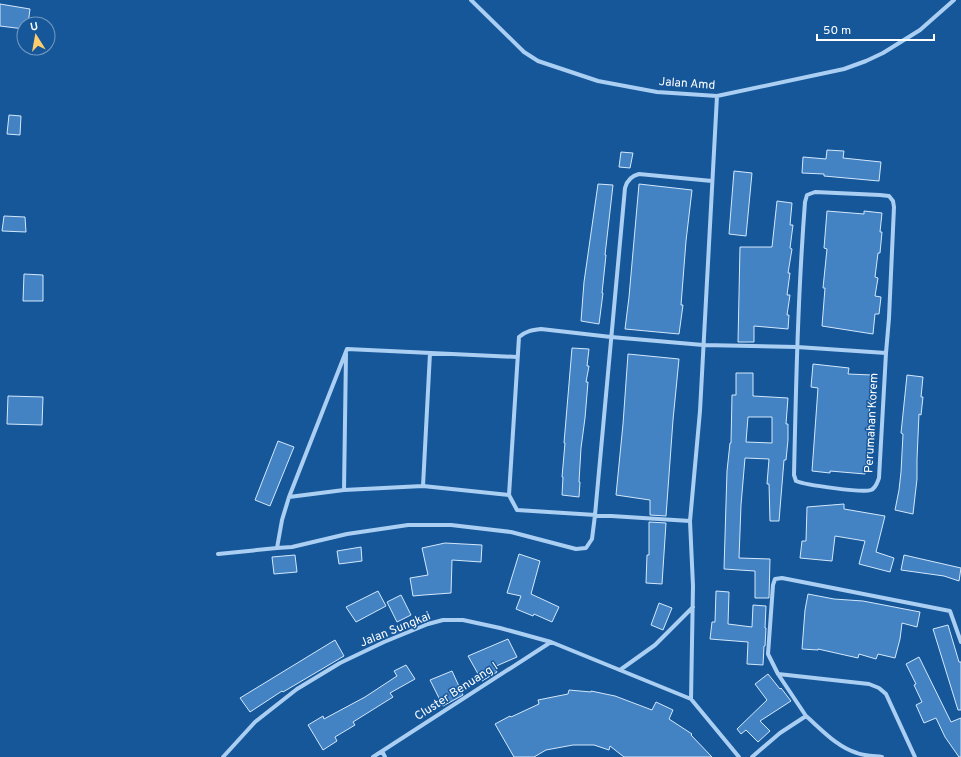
<svg xmlns="http://www.w3.org/2000/svg" width="961" height="757" font-family="Overpass,sans-serif">
	<rect width="100%" height="100%" fill="#16579a"/>
	<path fill="#4483c3" stroke="#d3e8fc" fill-rule="evenodd" d="M0 4 30 9 28 24H24V29L0 26Z
		M9 115 21 116 20 135 7 134Z
		M827 150 844 151 843 158 881 162 879 181 824 176V174L802 173 803 157 826 159Z
		M621 152 633 153 630 168 619 167Z
		M734 171 752 173 746 236 729 234Z
		M598 184 613 185 605 255H606L602 293H603L599 324 581 321 584 282Z
		M639 184 692 190 686 241 681 305H683L679 334 625 329 629 297Z
		M777 201 792 203 790 225H793L790 248 792 249 788 273H790L787 295H790L787 315H789L788 329 754 326V342H738L740 247H772Z
		M827 211 864 214V211L882 213 880 232H882L880 253H878L875 277 878 278 875 296 881 297 879 314H875L873 334 822 326 825 288H823L827 249 824 248Z
		M4 216 25 217 26 232 2 231Z
		M24 274 43 275V301H23Z
		M572 348 589 349 587 366H589L586 382H588L585 418 581 448 579 482H580L579 497 562 495 563 477H562L565 443H564Z
		M628 354 679 359 673 420 666 516 650 515V500L616 495 623 424Z
		M813 364 849 368 848 374 872 375 869 418 870 419 868 455H867L865 474 830 471V473L812 471 818 388 811 387Z
		M736 373H753V396L788 398 786 424H788V440L786 460H784L779 521H770L769 484H767L769 459 745 458 741 505 739 558 770 559 769 598H755V571L724 569 727 471 730 443H731L732 395H736ZM748 417H772V443L746 442Z
		M907 375 923 377 921 397H923L921 415 919 414 917 459V479L913 514 895 510 899 490 901 472 903 434 901 433Z
		M8 396 43 397 42 425 7 424Z
		M278 441 294 447 270 506 255 500Z
		M844 504V509L885 516 876 552 894 558 890 572 859 564 865 541 835 536 832 561 800 558 802 541H806L807 507Z
		M649 522 666 523 662 584 646 583 647 555H649Z
		M445 543 482 545 481 562 452 560 451 593 424 595 413 596 410 578 428 575 422 548Z
		M361 547 362 561 339 564 337 551Z
		M519 554 540 561 531 594 559 607 552 622 534 614 533 616 516 609 521 596 507 593Z
		M295 555 297 572 274 574 272 557Z
		M904 555 961 568 959 581 944 576 901 570Z
		M378 591 386 606 356 622 346 607Z
		M716 591 729 592 728 624 752 627 753 605 766 606 765 628H766L765 646H764L763 665 747 664 748 642 710 639 712 622H715Z
		M808 594 834 599 863 601 920 612 917 627 902 623 900 639 895 658 878 654 876 659 859 654 858 658 818 649V650L802 649 805 610Z
		M401 595 411 615 397 622 387 602Z
		M659 603 672 608 663 630 651 625Z
		M948 625 959 662H961V710H958L933 629Z
		M508 639 517 657 494 667 497 672 482 681 468 656Z
		M335 640 344 656 283 692 282 691 250 712 240 698Z
		M919 657 951 722 961 718V757H959L945 737 936 718 924 723 916 705 922 702 914 685 916 684 906 664Z
		M406 665 415 679 390 693 393 697 353 722 355 725 335 737 337 741 323 750 308 725 323 716 324 719 365 697 397 676 394 671Z
		M452 671 463 695 443 706 430 680Z
		M768 674 780 689 781 688 791 701 760 721 770 731 758 742 746 730 741 734 737 729 767 700 755 684Z
		M569 690 591 692V691L615 696 652 710 656 702 673 710 669 719 692 734 691 735 712 757H624L610 746 609 750 594 745H573L546 750 534 757H514L495 724 510 716 511 717 539 704 538 700 568 694Z"/>
	<g fill="none" stroke-linecap="round" stroke-linejoin="round">
		<path stroke="#abcff2" stroke-width="4" d="M471 0 524 52 538 61 598 81 657 92 717 96 844 69 866 61 883 53 920 30 954 0
			M517 357 347 349 289 497 282 520 277 548 292 547 347 534 408 525H451L511 532 576 549 586 548 592 539 595 515 625 188C627 180 631 176 639 174L712 181
			M423 486 430 353
			M344 490 423 486 509 495
			M289 497 344 490 346 353
			M690 521 517 510 509 495 519 337C526 331 532 330 541 329L611 337 703 345 797 347 886 353 879 478C877 483 876 488 871 490 863 493 805 485 796 481L794 475C796 384 798 293 805 202L807 195 815 192 880 195 889 196 893 201 894 207 889 318 886 353
			M218 554 277 548
			M620 670 655 645 693 607
			M778 674 869 684 879 688 886 694 915 757
			M691 699 693 586 690 521 700 411 717 96
			M806 716 778 674 768 654 773 585 775 579 782 578 950 611 961 642
			M382 751 385 757
			M223 757 255 722 297 689 340 663 384 642 428 624 443 620H463L500 628 551 642 691 699 739 757
			M373 757 551 642
			M752 757 780 733 806 716C822 730 837 747 857 753 865 756 874 756 882 757"/>
	</g>
	<g text-anchor="middle" stroke-width="3" stroke-linejoin="round" paint-order="stroke">
		<g font-size="12" fill="#fff" stroke="#16579a">
			<text transform="translate(687 83) rotate(4)" y="4">Jalan Amd</text>
			<text transform="translate(871 423) rotate(-87)" y="4">Perumahan Korem</text>
			<text transform="translate(395 629) rotate(-22)" y="4">Jalan Sungkai</text>
			<text transform="translate(456 691) rotate(-33)" y="4">Cluster Benuang I</text>
		</g>
	</g>
	<g transform="translate(36 36) rotate(349)"><circle r="19" fill="#16579a" stroke="#739ac2"/>
	<path d="M0-3L7 15L0 10L-7 15Z" fill="#ffcd6d"/>
	<text y="-6" font-size="11" font-weight="bold" text-anchor="middle" fill="#ffffff">U</text>
	</g>
	<path d="M817 34v6h117v-6" fill="none" stroke="#ffffff" stroke-width="2"/>
	<text x="823" y="34" font-size="12" fill="#ffffff" stroke="#16579a" stroke-width="3" paint-order="stroke">50 m</text>
</svg>
